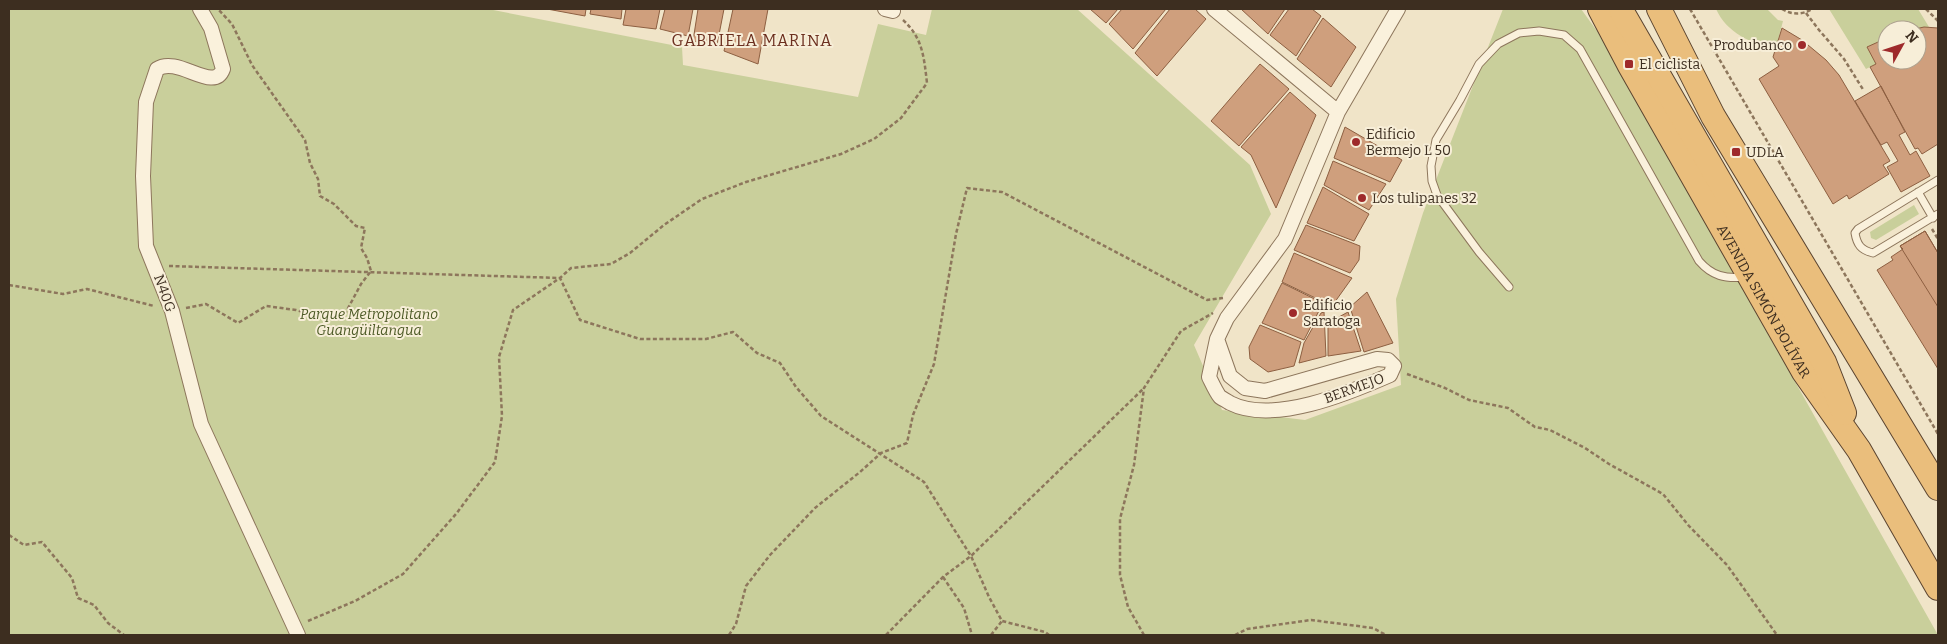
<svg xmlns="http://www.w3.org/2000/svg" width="1947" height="644" font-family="Bitter,serif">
	<rect width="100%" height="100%" fill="#f0e4c8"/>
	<path fill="#c9cf9b" d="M9 9H488L682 47 683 65 858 97 878 24 926 35 932 9H1077L1250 165 1271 214 1194 345 1222 410 1305 420 1401 385 1396 299 1423 213 1503 9H1581L1597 31 1938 635H9Z
		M1716 9H1767L1778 20 1783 21 1776 48C1751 44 1727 33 1716 9Z
		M1829 9H1918L1929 27 1911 30H1887V38L1876 64 1866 69Z
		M1914 205 1919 214 1876 240 1871 238 1870 232Z"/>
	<path fill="#cf9f7d" stroke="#8d5f41" d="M547 9H586L585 16Z
		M591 9H622L621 19 590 14Z
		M626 9H660L656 29 623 25Z
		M665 9H693L688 36 660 29Z
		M698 9H724L717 45 693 41Z
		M733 9H768L758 64 724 51Z
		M1090 9H1118L1106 23Z
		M1122 9H1166L1133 49 1109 24Z
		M1170 9H1195L1206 19 1157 76 1135 53Z
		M1241 9H1285L1268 34Z
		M1289 9H1312L1321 16 1296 56 1270 35Z
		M1323 18 1356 47 1331 87 1297 59Z
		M1924 27 1938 28V144L1922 154 1918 148 1915 149 1870 67 1876 64 1867 47 1887 38V60H1917V30H1911Z
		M1782 28 1802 40 1826 60 1839 75 1890 161 1883 165 1889 174 1849 199 1847 195 1833 204 1759 79 1779 66 1773 57Z
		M1260 64 1289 89 1239 146 1211 121Z
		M1881 86 1905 132 1899 135 1910 155 1916 151 1930 176 1901 192 1887 167 1898 161 1887 142 1881 145 1855 101Z
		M1290 92 1316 115 1276 208 1251 155 1241 147Z
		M1345 127 1402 160 1390 182 1334 158Z
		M1333 161 1386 184 1369 210 1324 185Z
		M1323 187 1369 214 1354 241 1307 223Z
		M1306 225 1360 246 1359 260 1350 273 1294 250Z
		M1925 231 1938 253V307L1900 246Z
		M1925 231 1938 253V369L1877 270 1893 260 1891 257 1903 249 1900 246Z
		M1294 253 1352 278 1332 306 1282 282Z
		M1282 283 1323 303 1304 340 1262 323Z
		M1367 292 1393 343 1364 352 1350 307Z
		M1324 312 1326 356 1299 363 1304 343 1321 313Z
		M1348 312 1361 351 1328 356V323Z
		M1260 325 1301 342 1294 366 1268 372 1250 359 1249 347Z"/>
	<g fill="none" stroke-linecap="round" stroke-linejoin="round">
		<g stroke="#8d765c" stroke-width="9">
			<path id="service" d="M1938 180 1858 229 1855 233C1857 245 1861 250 1873 253L1938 214
				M1918 192 1933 218
				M1509 287 1479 252 1437 195 1432 181 1431 166 1436 140 1460 100 1479 64 1498 44 1519 33 1539 31 1564 35 1580 49 1699 261C1712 276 1725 279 1745 277"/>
		</g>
		<g stroke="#8d765c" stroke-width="16">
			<path id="minor" d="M200 9 211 28 223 69C214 94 178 55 157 69L146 102 143 176 146 246 172 311 201 424 298 635
				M885 9 893 11
				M1214 9 1338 112
				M1217 339 1230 376 1245 388 1265 391 1377 359 1388 360 1394 366 1390 375C1349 393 1273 425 1230 403 1227 401 1223 399 1220 397 1216 392 1212 383 1209 377L1217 339 1227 318 1285 239 1338 112 1398 9"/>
		</g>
		<g stroke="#5b4430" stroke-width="26">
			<g id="trunk">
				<path id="s1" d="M1600 9 1629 64 1804 372 1859 450 1938 588"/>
				<path d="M1659 9 1713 116 1938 488"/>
				<path d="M1622 12 1824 362 1844 413"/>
			</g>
		</g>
		<path stroke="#8d765c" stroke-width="2.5" stroke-dasharray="4 2.5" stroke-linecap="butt" d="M1690 9 1938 434
			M1782 9C1792 15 1802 15 1812 9
			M1926 9 1938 21
			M1806 13 1819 30 1844 59 1864 91
			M1932 229 1938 239
			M169 266 560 278 580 320 640 339H706L733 332 757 353 780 363 796 387 821 416 924 482 971 556 989 597 1002 621 1045 632 1049 635
			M9 285 63 294 87 289 154 306
			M186 308 206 304 238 323 266 306 296 310 322 317 346 312 361 284 371 271 367 258 361 248 365 228 356 226 334 204 320 196 318 179 310 163 305 140 252 65 232 24 218 9
			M1407 374 1445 388 1469 400 1508 408 1535 427 1550 430 1585 448 1609 464 1663 494 1689 526 1727 565 1777 635
			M9 535 24 545 42 542 72 578 78 598 94 605 108 623 124 635
			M943 577 964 608 972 635
			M308 621 355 601 403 574 456 514 495 462 502 416 499 357 513 310 560 278 571 268 611 264 630 253 664 225 702 199 746 182 841 154 874 139 901 118 927 83C924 58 923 38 903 20
			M729 635 736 624 746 586 770 555 815 508 860 472 881 453 907 443 913 415 934 364 956 234 967 188 1002 192 1207 300 1223 298
			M886 635 943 577 971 556 1143 389
			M991 635 1002 621
			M1144 635 1128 607 1120 575V519L1134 465 1144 388 1181 331 1213 313
			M1235 635 1247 629 1311 620 1373 628 1386 635"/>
		<use href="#service" stroke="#faf1dc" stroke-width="7"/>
		<use href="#minor" stroke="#faf1dc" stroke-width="14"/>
		<use href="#trunk" stroke="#eabe7c" stroke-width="24"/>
	</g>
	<g fill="#9e2a2b" stroke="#f7eed8" stroke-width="2">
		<circle cx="1802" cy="45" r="5"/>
		<rect x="1624" y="59" width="10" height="10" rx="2.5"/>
		<circle cx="1356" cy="142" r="5"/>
		<rect x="1731" y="147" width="10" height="10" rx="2.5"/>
		<circle cx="1362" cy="198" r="5"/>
		<circle cx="1293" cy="313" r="5"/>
	</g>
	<g text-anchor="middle" stroke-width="4" stroke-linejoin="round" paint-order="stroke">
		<g font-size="14" fill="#3d2e20" stroke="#f7eed8" text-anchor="start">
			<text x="1792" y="50" text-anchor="end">Produbanco</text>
			<text x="1639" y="69">El ciclista</text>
			<text x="1366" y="139">Edificio<tspan x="1366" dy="16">Bermejo L 50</tspan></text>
			<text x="1746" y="157">UDLA</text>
			<text x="1372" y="203">Los tulipanes 32</text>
			<text x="1303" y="310">Edificio<tspan x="1303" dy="16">Saratoga</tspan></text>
		</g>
		<g font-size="14" fill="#3d2e20" stroke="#f7eed8">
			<text transform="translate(165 293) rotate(70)" y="5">N40G</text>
			<text dy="5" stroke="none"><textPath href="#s1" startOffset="335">AVENIDA SIMÓN BOLÍVAR</textPath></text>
			<text transform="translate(1354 388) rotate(-20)" y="5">BERMEJO</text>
		</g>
		<g font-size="14" font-style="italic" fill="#4d5a26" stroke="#f7eed8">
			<text x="369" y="319">Parque Metropolitano<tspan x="369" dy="16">Guangüiltangua</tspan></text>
		</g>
		<g font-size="16" letter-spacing="1" fill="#6b2e1e" stroke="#f7eed8">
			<text x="752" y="46">GABRIELA MARINA</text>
		</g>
	</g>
	<rect width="1947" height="644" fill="none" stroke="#3d2e20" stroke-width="20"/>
	<g transform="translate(1902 45) rotate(50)"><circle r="24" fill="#f7eed8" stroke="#ada18e"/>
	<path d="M0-4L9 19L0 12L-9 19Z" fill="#9e2a2b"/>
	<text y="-8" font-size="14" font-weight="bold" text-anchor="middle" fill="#3d2e20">N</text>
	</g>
</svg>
